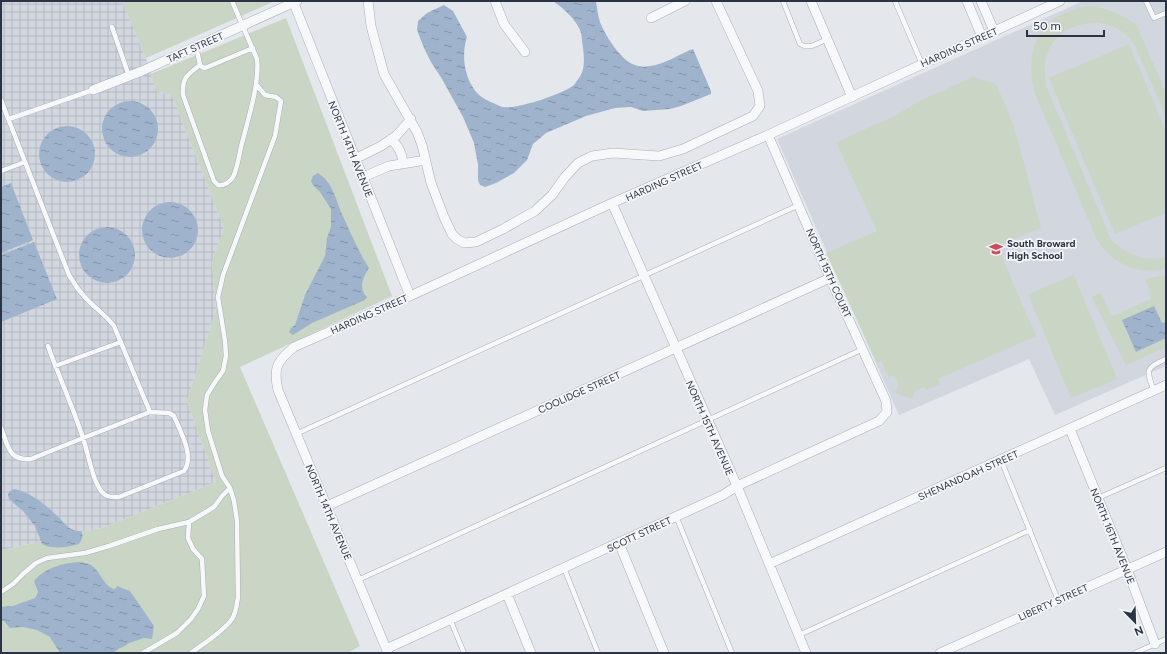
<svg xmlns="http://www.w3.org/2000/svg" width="1167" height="654" font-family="Figtree,sans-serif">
	<defs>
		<pattern id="industrial-grid" width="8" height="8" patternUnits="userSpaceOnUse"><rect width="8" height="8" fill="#d2d6de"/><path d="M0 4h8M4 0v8" fill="none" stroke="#b4b8c0"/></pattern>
		<pattern id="water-ripples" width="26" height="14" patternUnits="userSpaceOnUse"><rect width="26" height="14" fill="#9fb4cc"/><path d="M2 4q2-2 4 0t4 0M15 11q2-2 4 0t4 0" fill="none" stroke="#8293a7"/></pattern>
	</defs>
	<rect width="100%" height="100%" fill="#e4e7ec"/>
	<path fill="#d2d6de" d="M1083 1H1166V366L1055 415 1029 359 899 415 777 139Z"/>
	<path fill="url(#industrial-grid)" d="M1 1H122L146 58 157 92 172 95 224 228 212 262 216 310 187 401 216 482 105 527 7 549H1Z"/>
	<path fill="#c9d6c5" d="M122 1H275L146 58Z
		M1094 6C1110 10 1125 15 1137 26L1166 93V116L1134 44C1131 39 1126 34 1121 31 1097 14 1058 25 1048 52 1043 63 1045 75 1046 86L1111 239C1126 255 1145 262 1166 257V268C1139 277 1109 262 1096 238L1034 91C1027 57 1032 26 1067 12 1076 8 1084 6 1094 6Z
		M286 18 392 296 240 367 360 646 348 653H1V549H7L105 527 216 482 187 401 216 310 212 262 224 228 172 95 157 92 151 74Z
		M1129 44 1166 131V213L1115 234 1049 78Z
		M973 77 996 84 1014 126 1041 228 997 246 1036 336 938 379 940 384 926 390 924 387 916 390 912 399 895 393 899 385 894 375 889 377 881 361 877 363 826 253 877 231 836 142 895 116 919 101Z
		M1074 275 1117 379 1071 398 1028 294Z
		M1166 275V347L1126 365 1092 297 1101 293 1112 316 1151 299 1148 292 1150 290 1145 279Z"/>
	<path fill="url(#water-ripples)" d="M553 1H596C597 8 598 16 600 22 605 35 621 61 635 65 638 67 646 67 650 66 666 64 679 54 693 49L711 91V94L681 106 670 109 643 111 631 107 615 108 586 116 546 133 533 144 527 160 514 173 496 183 485 187 480 185 478 180V165L474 143 463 117 442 79 431 62 424 48 417 30 418 21 427 13 444 5 453 11 467 37C461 55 464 79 478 94 482 98 488 101 493 103 496 104 499 106 502 107 516 110 563 94 574 85 576 82 579 78 581 75 585 67 584 56 583 48 582 43 582 37 581 33 578 21 563 8 553 1Z
		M102 129a28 28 0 1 1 56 0a28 28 0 1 1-56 0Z
		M39 154a28 28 0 1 1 56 0a28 28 0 1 1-56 0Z
		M318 173C333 183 335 197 341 212 350 231 358 251 369 268 363 277 358 289 367 297L365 300 312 323 293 335 289 332 291 328 295 325 305 295 325 256 327 238 331 227V209L320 192 313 185 311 181 313 176Z
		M11 183 33 240 1 253V187Z
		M142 230a28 28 0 1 1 56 0a28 28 0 1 1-56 0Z
		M79 255a28 28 0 1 1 56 0a28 28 0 1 1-56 0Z
		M34 242 57 299 1 322V255Z
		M1154 306 1162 323 1166 322V338L1136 352 1122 320Z
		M14 489C28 491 45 504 55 514 64 521 68 532 81 531 84 537 82 539 79 544 67 547 53 550 42 544L35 526 23 511 9 499 8 495 10 491Z
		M79 562C82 562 86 563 89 564 100 569 103 587 115 589L117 586 130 591 154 626 152 639 144 638 129 643 125 646 118 649 114 653H60L50 637 37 630 23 627 10 628 4 621H1V607L13 606 35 598 38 592 34 581C44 568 63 563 79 562Z"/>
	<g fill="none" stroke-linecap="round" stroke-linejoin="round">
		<g stroke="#a9aeb7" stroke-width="5.5">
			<path id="service" d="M783 1 800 44C809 50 818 43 827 39
				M895 1 922 64
				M1146 1 1154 18 1166 13
				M112 27 129 76
				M196 46 200 65C187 75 182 77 183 95L214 181 218 185C225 186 229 183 233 177 237 170 239 156 241 147 247 122 260 84 257 59L232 1
				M200 65 202 67 205 68 253 48
				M1 100 69 275C74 283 78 290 84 296 93 307 105 314 114 326L150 412 83 438 31 459C8 461 8 445 1 428
				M9 119 93 90
				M1 171 25 162
				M48 346C59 377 73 407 83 438 88 452 93 485 104 494 108 498 114 497 119 497L184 471C195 456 180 431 174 416L169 413 150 412
				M55 366 121 342
				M1154 391C1146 370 1145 368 1166 359
				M296 434 799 205
				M1001 460 1058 600
				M1098 498 1166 468
				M676 516 732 653
				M564 568 598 653
				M358 580 863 349
				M1 592 13 584 23 574 36 563 47 558 85 553 109 546 158 529 189 522
				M450 619 464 653
				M799 635 1030 530
				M143 653 177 633 191 619 198 609 204 596 202 559 193 549 188 538 189 522 214 507 222 496 230 488
				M191 653C203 644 224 631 232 619 236 613 237 604 238 597L237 521 234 501 230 488 222 476 208 431 205 410 207 395 215 382 223 371 226 356 225 341 218 297 223 275 275 136 281 101 276 97 265 95 256 84
				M1135 653 1166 639"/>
		</g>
		<g stroke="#a9aeb7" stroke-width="10">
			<path id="minor" d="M293 1 410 296
				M368 1 371 26 384 74 417 132 422 145 431 183 444 217 452 234 457 239 464 243 476 242 503 229 535 211 552 195 565 177 578 163 592 156 613 153 659 156 683 149 753 116 760 106 758 91 716 1
				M495 1 504 24 525 52
				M811 1 852 97
				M967 1 982 37
				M981 1 994 31
				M651 18 685 1
				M93 90 142 71 297 1
				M391 139C399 147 402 153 403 163
				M355 159 381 146 396 136 411 119
				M363 177 389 166 426 160
				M612 203 737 486 806 653
				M1070 429 1127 569 1155 644
				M327 506 830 278
				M619 543 664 653
				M769 564 1166 385
				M507 594 531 653
				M386 649 723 495 737 486 879 421 887 412 886 401 830 278 768 135
				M388 653 278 390C273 368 277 361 294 347L410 296 612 203 768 135 1060 1
				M940 653 1166 552"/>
		</g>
		<use href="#service" stroke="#f7f8fa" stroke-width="4.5"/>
		<use href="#minor" stroke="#f7f8fa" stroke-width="9"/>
	</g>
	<defs>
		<g id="school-bare" transform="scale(1.08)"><path d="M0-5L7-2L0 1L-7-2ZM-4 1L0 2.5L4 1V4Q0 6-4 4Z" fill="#d1495b" stroke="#f4f6f9" stroke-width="2.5" paint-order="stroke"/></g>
	</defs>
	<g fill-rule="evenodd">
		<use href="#school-bare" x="996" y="249"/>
	</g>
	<g text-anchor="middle" stroke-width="3.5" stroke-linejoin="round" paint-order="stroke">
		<g font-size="10" fill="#2b3445" stroke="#f4f6f9">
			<text transform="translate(195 47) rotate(-24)" y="4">TAFT STREET</text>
			<text transform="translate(959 47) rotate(-24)" y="4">HARDING STREET</text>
			<text transform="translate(351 149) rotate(68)" y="4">NORTH 14TH AVENUE</text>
			<text transform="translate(664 181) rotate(-24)" y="4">HARDING STREET</text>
			<text transform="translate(829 273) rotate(66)" y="4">NORTH 15TH COURT</text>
			<text transform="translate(369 314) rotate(-24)" y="4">HARDING STREET</text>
			<text transform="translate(579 392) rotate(-24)" y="4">COOLIDGE STREET</text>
			<text transform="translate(710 428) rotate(66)" y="4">NORTH 15TH AVENUE</text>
			<text transform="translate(968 475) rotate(-24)" y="4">SHENANDOAH STREET</text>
			<text transform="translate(329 512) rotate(67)" y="4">NORTH 14TH AVENUE</text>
			<text transform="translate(639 534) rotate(-25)" y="4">SCOTT STREET</text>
			<text transform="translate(1113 536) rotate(68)" y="4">NORTH 16TH AVENUE</text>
			<text transform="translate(1053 602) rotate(-24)" y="4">LIBERTY STREET</text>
		</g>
		<g font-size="10" font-weight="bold" fill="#2b3445" stroke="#f4f6f9" text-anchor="start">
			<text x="1007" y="247">South Broward<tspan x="1007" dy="12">High School</tspan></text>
		</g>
	</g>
	<rect width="1167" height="654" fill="none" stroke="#2b3445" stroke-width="4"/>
	<g transform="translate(1135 622) rotate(157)" stroke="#f4f6f9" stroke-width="3" paint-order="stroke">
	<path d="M0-3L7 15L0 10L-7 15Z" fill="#2b3445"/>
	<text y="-6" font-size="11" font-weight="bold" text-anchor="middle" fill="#2b3445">N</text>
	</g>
	<path d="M1027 30v6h77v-6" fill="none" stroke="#2b3445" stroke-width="2"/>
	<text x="1033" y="30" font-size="12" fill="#2b3445" stroke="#f4f6f9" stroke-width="3" paint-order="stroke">50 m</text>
</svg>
